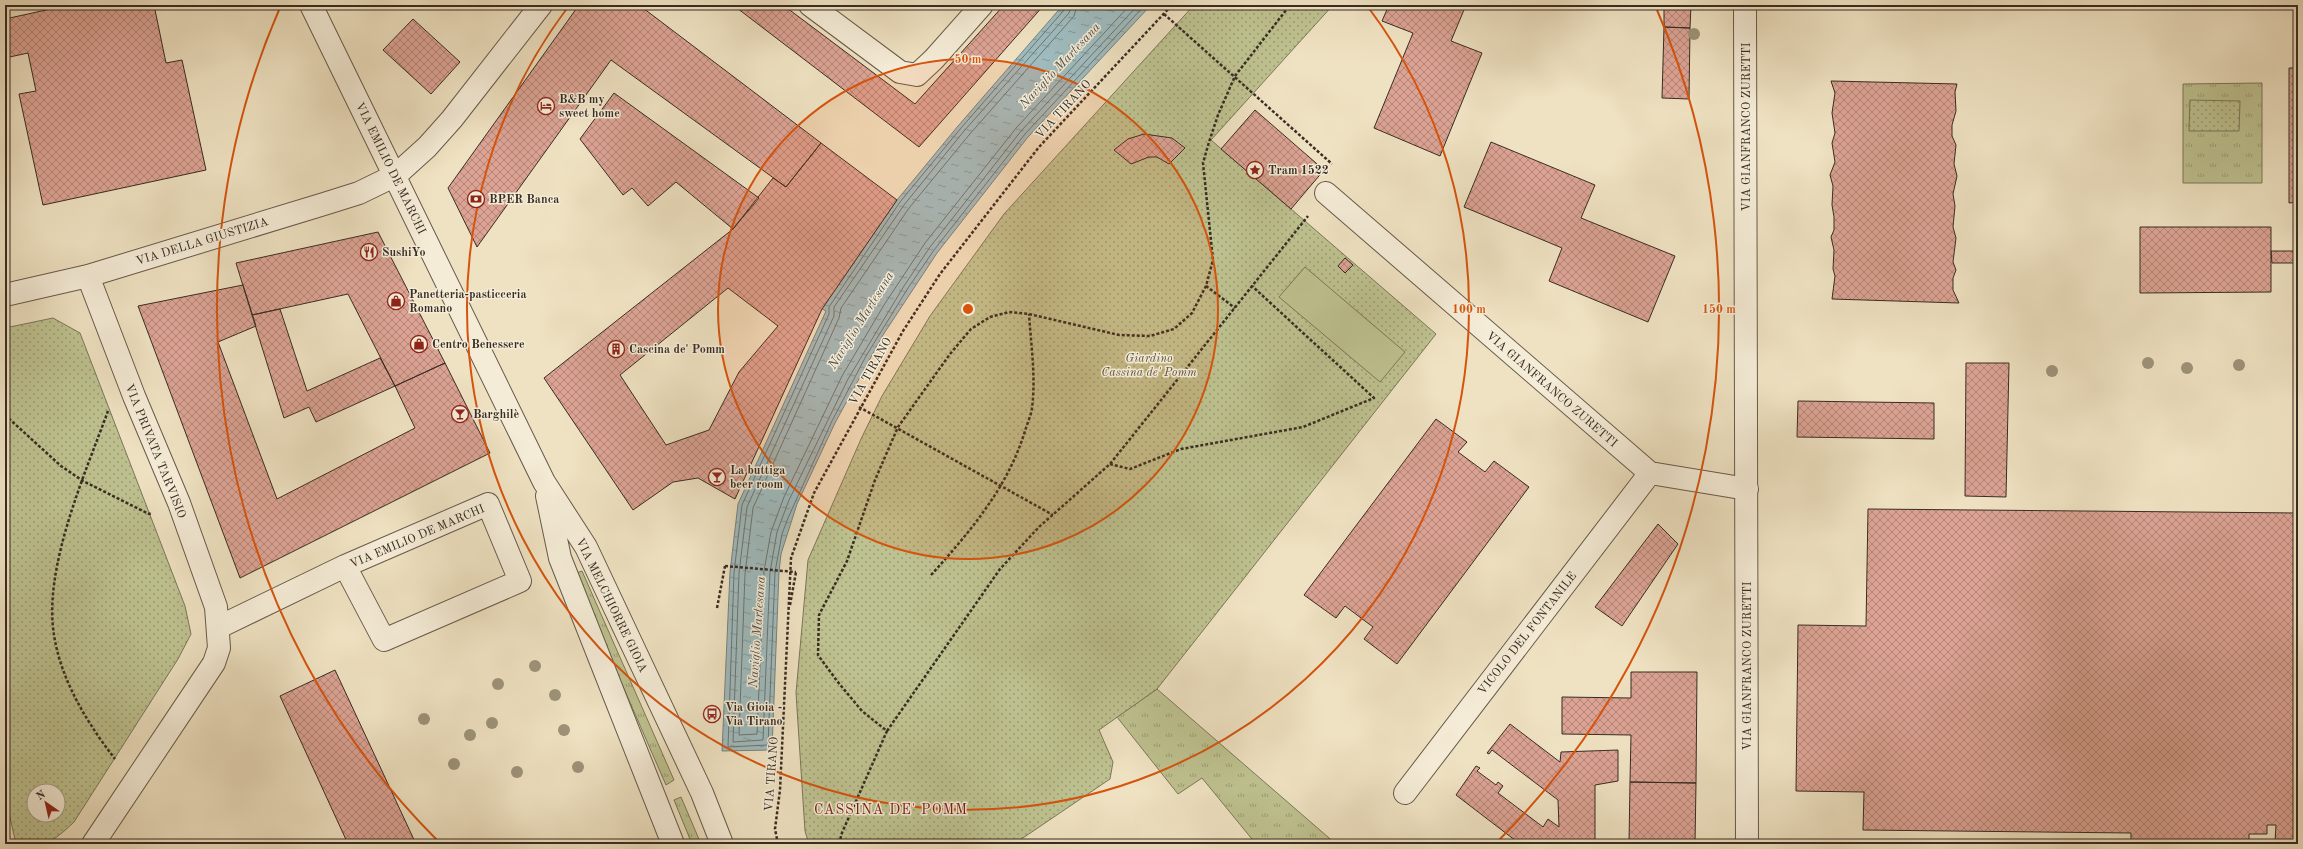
<svg xmlns="http://www.w3.org/2000/svg" width="2303" height="849" font-family="'Old Standard TT',serif">
	<defs>
		<pattern id="grass-tufts" width="24" height="20" patternUnits="userSpaceOnUse"><rect width="24" height="20" fill="#bec290"/><path d="M3 7l-1-3M5 7V3M7 7l1-3M15 17l-1-3M17 17v-4M19 17l1-3" fill="none" stroke="#9b9e75"/></pattern>
		<pattern id="park-dots" width="8" height="8" patternUnits="userSpaceOnUse"><rect width="8" height="8" fill="#bec290"/><path d="M2 2h.1M6 6h.1" fill="none" stroke="#9b9e75" stroke-width="1.8" stroke-linecap="round"/></pattern>
		<pattern id="water-ripples" width="26" height="14" patternUnits="userSpaceOnUse"><rect width="26" height="14" fill="#9fbbbe"/><path d="M2 4q2-2 4 0t4 0M15 11q2-2 4 0t4 0" fill="none" stroke="#83989a"/></pattern>
		<pattern id="building-cross-hatch" width="8" height="8" patternUnits="userSpaceOnUse"><rect width="8" height="8" fill="#dca394"/><path d="M0 0l8 8M0 8l8-8" fill="none" stroke="#b38578"/></pattern>
	</defs>
	<rect width="100%" height="100%" fill="#efe2c2"/>
	<filter id="stains"><feTurbulence type="fractalNoise" baseFrequency=".005" numOctaves="4"/><feColorMatrix values="0 0 0 0 .2 0 0 0 0 .09 0 0 0 0 .02 0 0 0 .5 -.17"/></filter>
	<radialGradient id="worn" r=".72"><stop offset=".6" stop-color="#630" stop-opacity="0"/><stop offset="1" stop-color="#630" stop-opacity=".3"/></radialGradient>
	<path fill="url(#grass-tufts)" stroke="#7b775a" d="M2262 83V183H2183V84Z
		M582 571 674 780 666 785 574 574Z
		M1157 689 1336 844H1256L1202 778 1178 794 1117 717Z
		M681 797 701 844H692L674 800Z"/>
	<path fill="url(#park-dots)" stroke="#7b775a" fill-rule="evenodd" d="M1194 5H1333L1211 140 1436 334 1157 689 1099 730 1113 762 1110 779 1014 844H809L805 831 796 693 808 560 861 439 882 396 930 316 1004 214Z
		M2190 100 2240 101 2239 131H2189Z
		M53 318 80 333 185 606 191 634 178 659 74 822C51 844 48 844 16 844L5 795V328ZM34 791H58V815H34Z"/>
	<path fill="#bec290" stroke="#7b775a" d="M1305 267 1405 352 1380 382 1279 297Z"/>
	<path fill="url(#water-ripples)" stroke="#768280" d="M1063 5H1151L1028 137 937 253 883 335 835 423 797 504 781 554 779 572 772 750 722 751 730 572 738 504 826 311 822 309 897 200 958 126Z"/>
	<g fill="none" stroke-linecap="round" stroke-linejoin="round">
		<path stroke="#6c7470" stroke-width="1" d="M1066 5 1065 9 961 128 900 202 829 307V314L742 505 734 573 728 747 768 745 775 572 782 534 788 518 832 421 866 356 908 288 934 250 1025 134 1145 5
			M1071 5 1069 13 964 131 904 205 834 307V316L747 507 739 573 733 742 763 740 770 572 777 532 789 500 848 379 904 286 930 247 1021 131 1138 5
			M1077 5 1074 16 969 135 909 208 841 308 839 318 753 508 745 574 739 735 757 734 764 571 771 532 784 497 842 376 884 305 925 243 1017 127 1130 5"/>
	</g>
	<path fill="url(#building-cross-hatch)" stroke="#382c23" fill-rule="evenodd" d="M69 5H154L166 63 182 60 206 170 43 205 19 94 36 91 28 53 5 58V19Z
		M579 5H639L821 143 786 187 611 60 477 247 448 188Z
		M733 5H783L915 104 1004 5H1044L919 147Z
		M1389 5H1466L1451 41 1482 53 1440 156 1374 128 1413 33 1382 21Z
		M1664 5H1691L1690 28 1664 27Z
		M413 19 460 62 431 94 383 50Z
		M1664 27 1690 28 1689 99 1662 98Z
		M2289 68H2298V202L2289 203Z
		M1831 81 1957 84 1955 92 1956 111 1952 125V136L1956 145 1954 164 1957 176 1953 194 1955 206 1953 227 1956 238 1953 262 1956 270 1953 278V290L1959 303 1832 299 1835 276 1833 269 1834 250 1831 237 1834 230V217L1832 205 1833 186 1830 175 1835 162 1832 143 1835 133 1832 113 1835 93Z
		M614 93 759 198 733 229 676 182 648 206 632 188 623 195 580 139Z
		M1255 110 1324 170 1291 209 1221 149Z
		M1144 134 1172 138 1185 148 1169 164 1157 157H1149L1131 164 1114 150 1128 139Z
		M1491 142 1595 185 1581 218 1675 256 1648 322 1549 281 1562 248 1464 207Z
		M821 143 897 200 822 309 735 499 698 478 673 482 633 510 544 378 733 229 773 178 786 187ZM728 288 778 326 739 372 709 430 666 445 620 375Z
		M2140 227H2271V292L2140 293Z
		M378 232 445 363 395 386 348 294 252 315 236 263Z
		M2271 251H2298V263H2272Z
		M1345 258 1353 265 1345 273 1338 266Z
		M243 285 256 326 218 342 277 499 415 428 395 386 445 363 490 453 240 578 138 306Z
		M280 309 307 391 380 358 395 386 316 422 309 407 284 418 252 315Z
		M1966 363H2009L2006 497 1965 496Z
		M1798 401 1934 403V439L1797 437Z
		M1436 419 1467 442 1458 452 1485 472 1494 461 1529 487 1397 664 1364 639 1373 627 1345 606 1336 618 1304 595Z
		M1868 509 2298 513V843L2275 842 2276 825H2267V834H2249V844H2131V833L1863 830 1864 792 1796 791 1798 625 1866 626Z
		M1658 524 1678 544 1622 626 1595 607Z
		M335 670 416 844H348L280 696Z
		M1631 672H1697L1696 783 1630 782 1631 735 1562 734V697L1631 698Z
		M1510 724 1560 762 1561 752 1618 750V781L1595 785V844H1520L1456 795 1476 766 1480 768 1477 771 1496 785 1498 782 1503 786 1498 793 1543 827 1548 819 1559 827 1558 800 1492 750 1489 754 1487 753Z
		M1630 782 1696 783 1695 844H1629Z"/>
	<g fill="none" stroke-linecap="round" stroke-linejoin="round">
		<g stroke="#665a4b" stroke-width="24">
			<path id="minor" d="M311 5 544 482 586 547 702 793 722 844
				M810 5 900 72 917 75 934 59 982 5
				M1745 5 1747 844
				M1326 193 1650 473 1747 489
				M88 276 134 396 179 503 216 607 219 648 214 663 93 844
				M5 295 88 276 324 204 359 193 396 175 427 147 452 119 541 5
				M547 496 560 558 673 844
				M219 627 345 566 488 504 520 581 384 640 345 566
				M1405 793 1650 473"/>
		</g>
		<path stroke="#382c23" stroke-width="2.5" stroke-dasharray="3 2" stroke-linecap="butt" d="M1164 14 1332 164
			M1206 286 1235 308
			M859 407 1053 515
			M108 411C85 474 43 568 54 635 61 681 88 724 115 759
			M5 415 61 466 83 481 149 514 152 513
			M1110 464 1130 469 1181 449 1303 427 1374 398 1252 286
			M931 575C970 532 1008 487 1025 431 1027 424 1031 416 1032 408 1036 377 1031 345 1029 314
			M790 605 796 572
			M717 608 725 566
			M887 731 1000 569 1039 527 1110 464 1308 216
			M5 841 6 844
			M778 844 775 829 780 790 791 558 814 493 903 331 940 274 1039 147 1172 5
			M840 844 841 835 887 731 862 711 837 681 818 655 819 615 847 561 875 480 898 427 950 354 971 329 990 317 1009 312 1029 314 1119 335 1150 336 1174 329 1192 313 1206 286 1213 260 1203 163 1209 142 1218 115 1235 76 1290 5"/>
		<use href="#minor" stroke="#f5ecd7" stroke-width="22"/>
		<path stroke="#382c23" stroke-width="2.5" stroke-dasharray="3 2" stroke-linecap="butt" d="M725 566 796 572"/>
	</g>
	<g fill="#9d9379">
		<circle cx="1694" cy="34" r="6"/>
		<circle cx="2148" cy="363" r="6"/>
		<circle cx="2239" cy="365" r="6"/>
		<circle cx="2187" cy="368" r="6"/>
		<circle cx="2052" cy="371" r="6"/>
		<circle cx="535" cy="666" r="6"/>
		<circle cx="498" cy="684" r="6"/>
		<circle cx="555" cy="695" r="6"/>
		<circle cx="424" cy="719" r="6"/>
		<circle cx="492" cy="723" r="6"/>
		<circle cx="564" cy="730" r="6"/>
		<circle cx="470" cy="735" r="6"/>
		<circle cx="454" cy="764" r="6"/>
		<circle cx="578" cy="767" r="6"/>
		<circle cx="517" cy="772" r="6"/>
	</g>
	<circle cx="968" cy="309" r="250" fill="#d6540e" fill-opacity=".12"/>
	<g fill="none" stroke="#d6540e" stroke-width="2">
		<circle cx="968" cy="309" r="250"/>
		<path d="M1368 7A501 501 0 1 1 568 7"/>
		<path d="M437 840A751 751 0 0 1 279 10M1657 10A751 751 0 0 1 1499 840"/>
	</g>
	<defs>
		<g id="hotel-ring" transform="scale(0.9)"><circle r="9.5" fill="#f5ecd7" stroke="#8f2418" stroke-width="1.5"/><path d="M-6-4.5h1.5V1H6V5H4.5V3h-9V5H-6ZM-4 0a1.8 1.8 0 1 1 3.6 0ZM.5 0V-2.5h3Q6-2.5 6 0Z" fill="#8f2418"/></g>
		<g id="sight-ring" transform="scale(0.9)"><circle r="9.5" fill="#f5ecd7" stroke="#8f2418" stroke-width="1.5"/><path d="M0-6L1.8-2.2L6-1.7L2.9 1.2L3.7 5.4L0 3.3L-3.7 5.4L-2.9 1.2L-6-1.7L-1.8-2.2Z" fill="#8f2418"/></g>
		<g id="bank-ring" transform="scale(0.9)"><circle r="9.5" fill="#f5ecd7" stroke="#8f2418" stroke-width="1.5"/><path d="M-6-4H6V4H-6ZM0-2.3a2.3 2.3 0 1 0 0 4.6a2.3 2.3 0 1 0 0-4.6Z" fill="#8f2418"/></g>
		<g id="restaurant-ring" transform="scale(0.9)"><circle r="9.5" fill="#f5ecd7" stroke="#8f2418" stroke-width="1.5"/><path d="M-5-6h1v4h1v-4h1v4h1v-4h1v5L-1.5 .5V6h-2V.5L-5-1ZM5-6V6H3V1.5H1.5Q1.5-4 5-6Z" fill="#8f2418"/></g>
		<g id="shop-ring" transform="scale(0.9)"><circle r="9.5" fill="#f5ecd7" stroke="#8f2418" stroke-width="1.5"/><path d="M-5-2.5h2.3a2.7 3.5 0 0 1 5.4 0H5L5.5 6h-11ZM-1.5-2.5h3a1.5 2.3 0 0 0-3 0Z" fill="#8f2418"/></g>
		<g id="building-ring" transform="scale(0.9)"><circle r="9.5" fill="#f5ecd7" stroke="#8f2418" stroke-width="1.5"/><path d="M-4-6H4V6H1V3H-1V6H-4ZM-2.5-4.3h1.7v1.8h-1.7ZM.8-4.3h1.7v1.8H.8ZM-2.5-1h1.7V.8h-1.7ZM.8-1h1.7V.8H.8Z" fill="#8f2418"/></g>
		<g id="bar-ring" transform="scale(0.9)"><circle r="9.5" fill="#f5ecd7" stroke="#8f2418" stroke-width="1.5"/><path d="M-6-5H6L.8 .8V4.5H3.5V6h-7V4.5H-.8V.8Z" fill="#8f2418"/></g>
		<g id="bus-ring" transform="scale(0.9)"><circle r="9.5" fill="#f5ecd7" stroke="#8f2418" stroke-width="1.5"/><path d="M-5-6H5V4H4V6H2V4H-2V6H-4V4H-5ZM-3.5-4V0h7V-4ZM-3.5 1.2v1.5H-2V1.2ZM2 1.2v1.5H3.5V1.2Z" fill="#8f2418"/></g>
	</defs>
	<g fill-rule="evenodd">
		<use href="#hotel-ring" x="546" y="106"/>
		<use href="#sight-ring" x="1255" y="170"/>
		<use href="#bank-ring" x="476" y="199"/>
		<use href="#restaurant-ring" x="369" y="252"/>
		<use href="#shop-ring" x="396" y="301"/>
		<use href="#shop-ring" x="419" y="344"/>
		<use href="#building-ring" x="616" y="349"/>
		<use href="#bar-ring" x="460" y="414"/>
		<use href="#bar-ring" x="717" y="477"/>
		<use href="#bus-ring" x="712" y="714"/>
	</g>
	<g text-anchor="middle" stroke-width="3" stroke-linejoin="round" paint-order="stroke">
		<g font-size="12" font-weight="bold" fill="#382c23" stroke="#f5ecd7" text-anchor="start">
			<text x="559" y="103">B&amp;B my<tspan x="559" dy="14">sweet home</tspan></text>
			<text x="1268" y="174">Tram 1522</text>
			<text x="489" y="203">BPER Banca</text>
			<text x="382" y="256">SushiYo</text>
			<text x="409" y="298">Panetteria-pasticceria<tspan x="409" dy="14">Romano</tspan></text>
			<text x="432" y="348">Centro Benessere</text>
			<text x="629" y="353">Cascina de' Pomm</text>
			<text x="473" y="418">Barghilè</text>
			<text x="730" y="474">La buttiga<tspan x="730" dy="14">beer room</tspan></text>
			<text x="725" y="711">Via Gioia -<tspan x="725" dy="14">Via Tirano</tspan></text>
		</g>
		<g font-size="12" fill="#382c23" stroke="#f5ecd7">
			<text transform="translate(1063 109) rotate(-47)" y="4">VIA TIRANO</text>
			<text transform="translate(1746 127) rotate(-90)" y="4">VIA GIANFRANCO ZURETTI</text>
			<text transform="translate(391 168) rotate(64)" y="4">VIA EMILIO DE MARCHI</text>
			<text transform="translate(202 241) rotate(-17)" y="4">VIA DELLA GIUSTIZIA</text>
			<text transform="translate(870 371) rotate(-61)" y="4">VIA TIRANO</text>
			<text transform="translate(1552 389) rotate(41)" y="4">VIA GIANFRANCO ZURETTI</text>
			<text transform="translate(156 451) rotate(68)" y="4">VIA PRIVATA TARVISIO</text>
			<text transform="translate(417 536) rotate(-23)" y="4">VIA EMILIO DE MARCHI</text>
			<text transform="translate(612 605) rotate(64)" y="4">VIA MELCHIORRE GIOIA</text>
			<text transform="translate(1527 633) rotate(-52)" y="4">VICOLO DEL FONTANILE</text>
			<text transform="translate(1747 666) rotate(-90)" y="4">VIA GIANFRANCO ZURETTI</text>
			<text transform="translate(771 774) rotate(-86)" y="4">VIA TIRANO</text>
		</g>
		<g font-size="12" font-style="italic" fill="#5a523e" stroke="#f5ecd7">
			<text x="1149" y="362">Giardino<tspan x="1149" dy="14">Cassina de' Pomm</tspan></text>
		</g>
		<g font-size="13" font-style="italic" fill="#52504a" stroke="#f5ecd7">
			<text transform="translate(1059 65) rotate(-47)" y="5">Naviglio Martesana</text>
			<text transform="translate(860 320) rotate(-58)" y="5">Naviglio Martesana</text>
			<text transform="translate(756 632) rotate(-86)" y="5">Naviglio Martesana</text>
		</g>
		<g font-size="14" letter-spacing="1" fill="#7a1f14" stroke="#f5ecd7">
			<text x="891" y="814">CASSINA DE' POMM</text>
		</g>
	</g>
	<circle cx="968" cy="309" r="6" fill="#d6540e" stroke="#f5ecd7" stroke-width="2"/>
	<g font-size="12" text-anchor="middle" font-weight="bold" fill="#d6540e" stroke="#f5ecd7" stroke-width="3" stroke-linejoin="round" paint-order="stroke">
		<text x="968" y="63">50 m</text>
		<text x="1469" y="313">100 m</text>
		<text x="1719" y="313">150 m</text>
	</g>
	<rect width="2303" height="849" fill="none" stroke="#efe2c2" stroke-width="20"/>
	<rect x="6" y="6" width="2291" height="837" fill="none" stroke="#382c23" stroke-width="2"/>
	<rect x="10" y="10" width="2283" height="829" fill="none" stroke="#382c23"/>
	<g transform="translate(46 803) rotate(326)"><circle r="19" fill="#f5ecd7" stroke="#a99f8f"/>
	<path d="M0-3L7 15L0 10L-7 15Z" fill="#8f2418"/>
	<text y="-6" font-size="11" font-weight="bold" text-anchor="middle" fill="#382c23">N</text>
	</g>
	<rect width="100%" height="100%" filter="url(#stains)"/>
	<rect width="100%" height="100%" fill="url(#worn)"/>
</svg>
